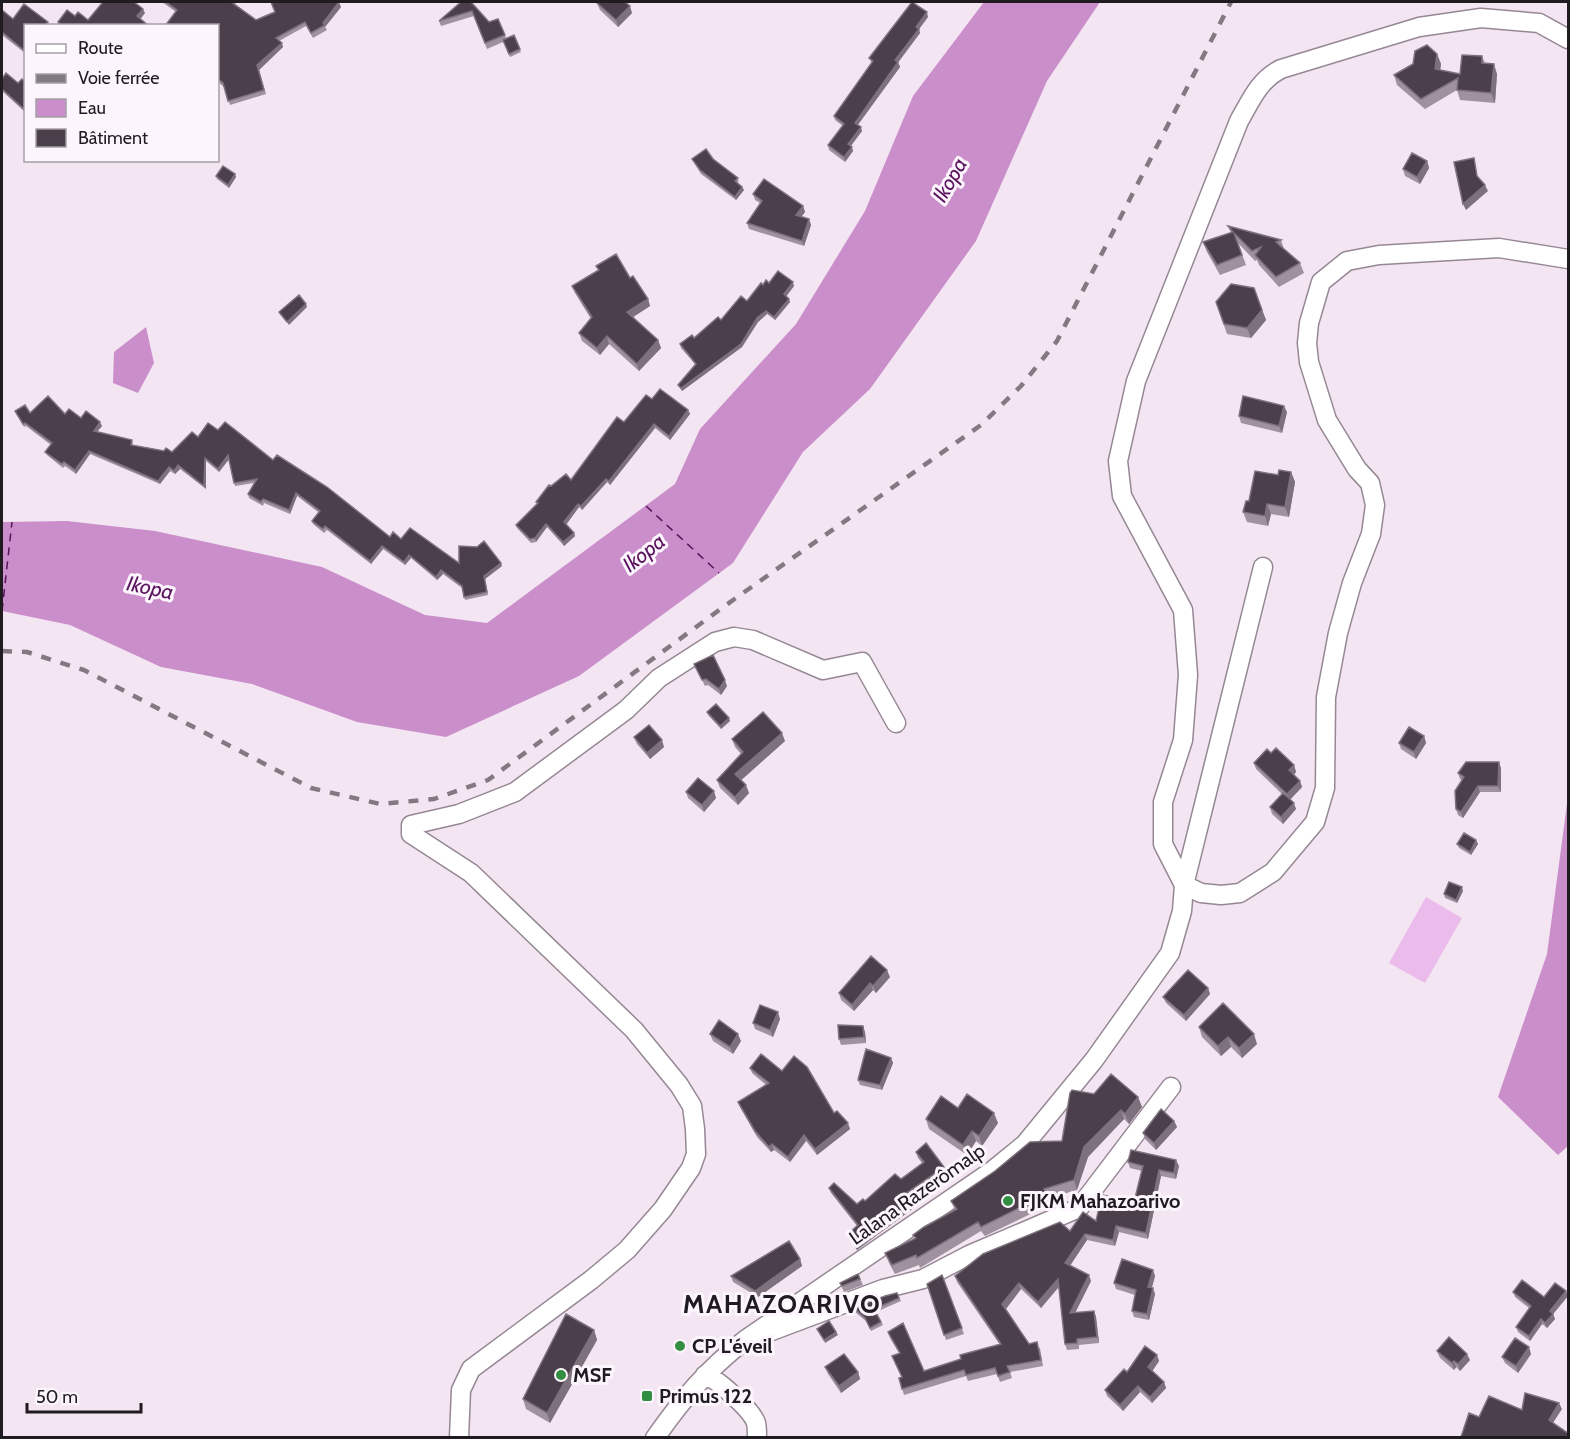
<svg xmlns="http://www.w3.org/2000/svg" width="1570" height="1439" font-family="Cabin,sans-serif">
	<rect width="100%" height="100%" fill="#f4e5f3"/>
	<path fill="#ebbbeb" d="M1426 897 1462 918 1425 983 1389 963Z"/>
	<path fill="#ca8fca" d="M984 2H1100L1047 81 976 241 870 389 803 452 733 563 579 676 446 737 357 722 252 684 161 667 70 625 2 611V522L67 521 155 531 322 567 425 615 487 623 675 484 700 429 796 324 865 211 913 96Z
		M146 327 154 363 138 393 113 383 114 352Z
		M1568 796V1146L1558 1155 1498 1097 1547 954Z"/>
	<g fill="none" stroke-linecap="round" stroke-linejoin="round">
		<path stroke="#59125c" stroke-width="1.5" stroke-dasharray="8 6" stroke-linecap="butt" d="M646 506 719 573
			M2 611 12 522"/>
		<g stroke="#958894" stroke-width="21">
			<path id="minor" d="M1263 567 1184 885 1201 893 1221 895 1240 893 1273 872 1315 822 1325 788 1326 697 1338 633 1352 583 1371 534 1375 505 1370 483 1357 469 1327 420 1309 362 1307 343 1309 323 1321 282 1347 261 1379 255 1499 248 1568 259
				M769 1332 883 1289 923 1279 969 1255 1079 1208 1171 1087
				M705 1375C716 1378 752 1410 756 1423 757 1427 757 1433 757 1438
				M459 1438 461 1390 471 1369 591 1280 627 1250 663 1209 691 1168 696 1154 695 1129 692 1106 679 1085 634 1030 471 873 411 834V825L459 814 515 792 626 710 659 678 715 642 734 637 753 640 823 670 862 662 896 723
				M655 1438C683 1398 707 1370 745 1340L992 1171 1025 1144 1094 1060 1170 953 1182 911 1184 885 1163 844V802L1183 740 1188 675 1183 610 1122 496 1118 461 1136 381 1239 121C1251 100 1259 80 1281 69L1419 27 1481 18 1539 23 1568 39"/>
		</g>
		<use href="#minor" stroke="#fff" stroke-width="18"/>
		<path stroke="#837982" stroke-width="4.5" stroke-dasharray="10 10" stroke-linecap="butt" d="M2 651 27 652 84 670 311 788 380 804 434 799 488 780 726 605 981 425 1021 386 1057 341 1231 2"/>
	</g>
	<path fill="#9f929e" d="M162 2H237L235 4 256 20 341 7 325 27 327 30 313 38 306 26 279 41 283 47 259 70 266 94 230 105 224 87 218 82V26L176 12Z
		M461 2 489 22 498 19 506 38 514 35 521 52 510 57 503 42 487 49 474 16 441 26 439 21Z
		M597 3 632 13 618 27 600 10Z
		M2 10 13 19 48 22 49 26H26V54L2 35Z
		M928 17 919 29 920 33 898 62 900 67 858 125 862 131 851 146 853 151 845 162 829 150 828 145 843 126 835 120 834 116 872 63 869 58Z
		M1437 54 1441 64 1440 70 1460 74 1482 56 1485 63 1497 74 1495 103 1460 100 1457 90 1425 109 1397 85 1394 75 1413 64Z
		M2 79 18 83 26 82V113L2 91Z
		M692 159H713L739 181 737 183 742 187 744 190 736 200 701 174Z
		M1427 161 1429 168 1420 184 1405 176 1403 169Z
		M235 174 236 177 229 188 217 179 216 176Z
		M753 194 803 206 805 212 801 217 809 219 811 225 804 246 749 229 747 223 760 203 755 200Z
		M1228 226 1281 240 1284 249 1300 263 1304 273 1279 287 1259 265 1257 260 1255 261 1238 243 1246 265 1220 275 1207 252 1203 242 1231 233Z
		M596 266 630 278 648 299 650 306 633 317 658 340 661 348 639 371 609 344 600 355 582 341 579 333 591 319 575 293 572 286 598 270Z
		M769 283 794 286 786 296 790 302 775 320 767 314 758 322 742 347 682 391 678 385 695 364 681 348 680 344 694 338 721 320Z
		M1254 288 1266 320 1251 338 1227 334 1216 302Z
		M652 399 688 410 690 414 670 440 655 428 610 485 607 482 582 510 579 507 566 525 574 533 575 536 564 546 547 527 536 542 531 543 517 528 516 525 537 504 536 502 551 486 571 480 624 422Z
		M15 411 30 413 65 414 102 426 97 432 132 440 133 445 172 452 198 437 218 430 273 460 390 537 401 539 459 563 502 566 485 579 488 595 465 600 462 588 443 574 437 580 411 558 405 565 383 549 371 564 327 530 324 533 313 524 312 521 318 512 297 496 290 514 264 503 263 506 249 498 248 494 254 483 235 486 229 459 219 472 206 461V489L180 469 175 474 170 471 160 484 90 454 76 474 65 466 63 468 47 455 45 452 51 445 26 426 24 427Z
		M1287 412 1282 433 1241 423 1239 416Z
		M1291 472 1295 482 1289 517 1271 514 1268 526 1247 522 1243 512 1249 501 1278 475Z
		M694 664 727 686 721 695 708 685 705 686Z
		M707 712 730 721 721 729 708 715Z
		M1424 736 1426 743 1416 759 1401 749 1399 743Z
		M634 737 664 747 650 759 637 744Z
		M732 739 785 741 741 780 749 793 738 805 720 788 717 780 741 754 735 747Z
		M1271 753 1294 765 1296 772 1294 775 1300 781 1302 787 1290 799 1296 809 1283 824 1272 814 1270 807 1282 794 1256 769 1254 763Z
		M1501 768V792H1480L1463 818 1458 815 1456 809 1462 780 1460 779 1458 773Z
		M686 792 716 798 704 812 688 798Z
		M1476 840 1478 844 1471 855 1459 848 1457 844Z
		M1463 891 1457 903 1445 898 1444 894Z
		M890 977 876 993 873 990 854 1011 841 1000 839 993Z
		M1208 988 1210 994 1186 1021 1166 1003 1163 997Z
		M780 1019 773 1037 755 1029 753 1023Z
		M1199 1027 1257 1044 1242 1058 1231 1047 1221 1056 1202 1037Z
		M865 1032 866 1043 841 1045 839 1039Z
		M710 1034 741 1041 733 1054 713 1041Z
		M891 1058 893 1063 882 1090 860 1085 858 1080Z
		M750 1068 834 1113 850 1129 817 1155 806 1141 790 1162 774 1150 771 1152 757 1137 740 1107 738 1102 766 1085 752 1073Z
		M1094 1094 1138 1097 1142 1107 1129 1124 1124 1119 1088 1157 1077 1190 1049 1198 1051 1204 985 1236 981 1231 920 1268 919 1265 895 1274 889 1263 885 1253 915 1238 913 1235 955 1210 951 1201 1062 1141Z
		M958 1108 998 1123 982 1146 976 1141 967 1155 929 1129 926 1119Z
		M1174 1121 1177 1127 1156 1150 1145 1139 1143 1133Z
		M916 1152 944 1167 945 1172 909 1198 915 1207 857 1250 850 1239 848 1234 857 1226 831 1193 829 1188 857 1204 865 1201 901 1179 922 1163 918 1158Z
		M1128 1162 1179 1166 1176 1179 1161 1176 1148 1239 1119 1232 1115 1246 1087 1240 1070 1265 1091 1281 1075 1313 1094 1311 1096 1317 1099 1343 1079 1345V1349L1067 1350 1065 1344 1059 1287 1041 1308 1021 1289 1006 1309 1029 1344 1040 1348 1043 1366 1010 1372 1012 1378 1000 1382 997 1374 968 1381 966 1376 904 1395 899 1378H901L899 1353 890 1338 888 1332 924 1371 961 1359 1000 1345 957 1282 955 1276 1096 1221 1134 1202 1142 1171 1130 1168Z
		M800 1259 802 1266 758 1297 733 1282 731 1276Z
		M1153 1270 1155 1276 1152 1288 1155 1294 1149 1320 1134 1317 1132 1311 1135 1295 1116 1289 1114 1283Z
		M858 1274 863 1285 844 1292 840 1283Z
		M942 1275 964 1334 946 1340 927 1284Z
		M1513 1292 1544 1297 1568 1296 1553 1314 1555 1319 1547 1328 1542 1324 1530 1341 1518 1332 1516 1327 1529 1308 1515 1297Z
		M897 1293 901 1301 876 1312 883 1325 871 1331 866 1321 855 1312 854 1308Z
		M594 1330 597 1340 550 1423 526 1409 523 1399Z
		M1437 1351 1470 1360 1460 1371 1456 1367 1454 1370 1440 1358Z
		M1531 1354 1518 1373 1505 1363 1502 1357Z
		M1157 1355 1159 1361 1152 1371 1164 1382 1166 1388 1152 1403 1140 1392 1123 1411 1107 1396 1105 1390 1127 1372Z
		M825 1367 858 1372 860 1379 841 1393 828 1374Z"/>
	<path fill="#7d717d" d="M339 2 341 7 325 27 323 23Z
		M630 6 632 13 618 27 616 20Z
		M143 9 145 13 139 21 137 16Z
		M927 12 928 17 919 29 920 33 897 64 895 60 916 27Z
		M282 43 283 47 259 70 266 94 257 65Z
		M1437 54 1441 64 1439 79 1435 69Z
		M898 62 900 67 856 127 855 123Z
		M1494 64 1497 74 1495 103 1491 93Z
		M861 127 862 131 849 148 848 144Z
		M852 147 853 151 845 162 844 157Z
		M1427 161 1429 168 1420 184 1417 177Z
		M235 174 236 177 229 188 228 185Z
		M1485 185 1488 191 1466 210 1463 204Z
		M742 187 744 190 736 200 735 197Z
		M803 206 805 212 798 221 796 215Z
		M809 219 811 225 804 246 802 241Z
		M793 282 794 286 785 298 784 294Z
		M648 299 650 306 630 319 627 312Z
		M789 299 790 302 775 320 774 317Z
		M306 304 307 307 289 325 287 322Z
		M1262 310 1266 320 1251 338 1247 328Z
		M766 311 767 314 758 322 742 347 682 391 681 388Z
		M607 336 609 344 600 355 597 348Z
		M658 340 661 348 639 371 637 364Z
		M1284 406 1287 412 1282 433 1279 426Z
		M688 410 690 414 670 440 669 436Z
		M100 422 102 426 95 434 94 431Z
		M654 424 655 428 610 485 609 481Z
		M89 451 90 454 76 474 75 470Z
		M228 455 230 458 219 472 218 469Z
		M205 458 206 461V489L204 486Z
		M178 465 180 469 175 474 174 471Z
		M169 467 170 471 160 484 158 481Z
		M1291 472 1295 482 1289 517 1285 507Z
		M606 479 607 482 582 510 581 506Z
		M296 493 297 496 290 514 289 510Z
		M578 504 579 507 565 526 564 522Z
		M1267 504 1271 514 1268 526 1265 516Z
		M546 524 547 527 536 542 535 538Z
		M574 533 575 536 564 546 563 542Z
		M382 546 383 549 371 564 370 561Z
		M409 555 411 558 405 565 404 562Z
		M501 563 502 566 485 579 488 595 484 576Z
		M441 570 443 574 437 580 436 577Z
		M725 680 727 686 721 695 719 689Z
		M729 718 730 721 721 729 720 726Z
		M782 733 785 741 738 783 735 774Z
		M1424 736 1426 743 1416 759 1414 752Z
		M662 740 664 747 650 759 647 753Z
		M1499 762 1501 768V792L1498 786Z
		M1294 765 1296 772 1291 777 1289 770Z
		M1300 781 1302 787 1289 801 1287 794Z
		M746 785 749 793 738 805 735 797Z
		M1478 786 1480 792 1463 818 1461 812Z
		M714 791 716 798 704 812 702 805Z
		M1294 803 1296 809 1283 824 1281 817Z
		M1476 840 1478 844 1471 855 1470 852Z
		M1462 887 1463 891 1457 903 1456 900Z
		M887 970 890 977 876 993 873 986Z
		M870 983 873 990 854 1011 852 1005Z
		M1208 988 1210 994 1186 1021 1184 1015Z
		M778 1012 780 1019 773 1037 770 1030Z
		M863 1026 865 1032 866 1043 864 1037Z
		M738 1034 741 1041 733 1054 730 1047Z
		M1254 1034 1257 1044 1242 1058 1239 1048Z
		M1228 1037 1231 1047 1221 1056 1218 1046Z
		M891 1058 893 1063 882 1090 880 1085Z
		M1138 1097 1142 1107 1129 1124 1125 1114Z
		M1121 1110 1124 1119 1088 1157 1077 1190 1074 1180 1084 1147Z
		M994 1113 998 1123 982 1146 979 1136Z
		M1174 1121 1177 1127 1156 1150 1154 1143Z
		M848 1123 850 1129 817 1155 815 1149Z
		M972 1131 976 1141 967 1155 963 1145Z
		M804 1135 806 1141 790 1162 788 1157Z
		M772 1144 774 1150 771 1152 769 1147Z
		M1176 1160 1179 1166 1176 1179 1174 1173Z
		M944 1167 945 1172 907 1199 905 1194Z
		M1159 1170 1161 1176 1148 1239 1146 1233Z
		M913 1202 915 1207 857 1250 855 1245Z
		M1116 1226 1119 1232 1115 1246 1113 1240Z
		M1085 1234 1087 1240 1068 1269 1065 1263Z
		M800 1259 802 1266 758 1297 755 1291Z
		M1153 1270 1155 1276 1150 1293 1148 1287Z
		M1089 1275 1091 1281 1072 1319 1070 1313Z
		M1058 1279 1060 1285 1041 1308 1038 1302Z
		M1019 1283 1021 1289 1005 1310 1002 1304Z
		M1153 1288 1155 1294 1149 1320 1147 1314Z
		M1566 1291 1568 1296 1553 1314 1555 1319 1547 1328 1545 1323 1550 1311Z
		M1094 1311 1096 1317 1099 1343 1097 1337Z
		M1541 1319 1542 1324 1530 1341 1529 1336Z
		M594 1330 597 1340 550 1423 547 1413Z
		M836 1332 838 1335 825 1343 824 1340Z
		M1529 1347 1531 1354 1518 1373 1516 1366Z
		M1467 1354 1470 1360 1460 1371 1458 1364Z
		M1157 1355 1159 1361 1151 1373 1148 1367Z
		M1454 1361 1456 1367 1454 1370 1452 1363Z
		M858 1372 860 1379 841 1393 839 1386Z
		M1164 1382 1166 1388 1152 1403 1150 1397Z
		M1138 1386 1140 1392 1123 1411 1120 1405Z
		M1559 1403 1562 1409 1551 1426 1549 1420Z"/>
	<path fill="#4a3f4a" stroke="#7d717d" stroke-width="1.5" d="M103 2H134L143 9 137 16 149 26H62L58 22 67 10 75 16 78 12 88 20Z
		M166 2H231L256 20 275 12 271 2H339L323 23 325 25 311 33 305 22 276 38 282 43 257 65 264 90 228 101 223 83 218 79V26H165L177 10Z
		M461 2H471L489 22 498 19 505 35 485 43 472 11 439 21Z
		M599 2H625L630 6 616 20 597 3Z
		M912 2 927 12 916 27 919 29 895 60 898 62 855 123 861 127 848 144 852 147 844 157 828 145 844 124 834 116 873 61 869 58Z
		M24 4 48 22 46 24 47 26H26V52L2 32V10L13 19Z
		M514 35 520 49 509 54 503 40Z
		M1427 45 1437 54 1435 69 1460 74 1462 55 1482 56V63L1494 64 1491 93 1457 90 1458 78 1421 99 1394 75 1413 64 1415 51Z
		M6 73 18 83 22 79 26 82V111L2 89V79Z
		M706 149 713 159 738 178 735 181 742 187 735 197 700 170 692 159Z
		M1412 153 1427 161 1417 177 1403 169Z
		M1474 158 1477 176 1485 185 1463 204 1454 162Z
		M223 166 235 174 228 185 216 176Z
		M764 179 803 206 796 215 809 219 802 241 747 223 762 201 753 194Z
		M1228 226 1281 240 1276 242 1300 263 1276 277 1255 255 1261 247 1252 251 1234 233 1242 255 1217 265 1203 242 1233 232Z
		M616 254 630 278 633 276 648 299 627 312 658 340 637 364 607 336 597 348 579 333 592 317 572 286 599 270 596 266Z
		M778 271 793 282 784 294 789 299 774 317 766 311 757 318 741 344 681 388 678 385 696 364 680 344 692 335 694 338 718 317 721 320 741 296 747 301 761 283 763 285 766 280 769 283Z
		M1231 284 1254 288 1262 310 1247 328 1224 324 1216 302Z
		M299 295 306 304 287 322 279 312Z
		M660 389 688 410 669 436 654 424 609 481 606 479 581 506 578 504 564 522 574 533 563 542 546 524 535 538 530 539 516 525 538 503 536 502 549 485 551 486 566 474 571 480 617 417 624 422 646 395 652 399Z
		M48 396 65 414 69 409 81 418 86 411 100 422 94 431 132 440 131 445 164 451 166 448 172 452 192 432 198 437 208 423 218 430 225 422 273 460 277 455 327 487 390 537 393 532 401 539 410 528 459 563V546L477 547 484 541 501 563 484 576 487 592 464 597 462 586 441 570 436 577 409 555 404 562 382 546 370 561 325 526 323 529 312 521 320 511 296 493 289 510 263 499 261 502 248 494 257 479 234 483 228 455 218 469 205 458 204 486 178 465 174 471 169 467 158 481 89 451 75 470 64 462 62 464 45 452 52 443 25 423 23 424 15 411 25 405 30 413Z
		M1243 396 1284 406 1279 426 1239 416Z
		M1279 470 1291 472 1285 507 1267 504 1265 516 1243 512 1246 501H1249L1255 471 1278 475Z
		M713 655 725 680 719 689 706 679 702 680 694 664Z
		M716 704 729 718 720 726 707 712Z
		M763 712 782 733 735 774 746 785 735 797 717 780 743 752 732 739Z
		M649 725 662 740 647 753 634 737Z
		M1409 727 1424 736 1414 752 1399 743Z
		M1276 748 1294 765 1289 770 1300 781 1287 794 1254 763 1267 749 1271 753Z
		M1466 762H1499L1498 786H1478L1461 812 1456 809 1455 791 1464 777 1458 773Z
		M698 778 714 791 702 805 686 792Z
		M1283 793 1294 803 1281 817 1270 807Z
		M1464 833 1476 840 1470 852 1457 844Z
		M1449 882 1462 887 1456 900 1444 894Z
		M871 956 887 970 873 986 870 983 852 1005 839 993Z
		M1188 970 1208 988 1184 1015 1163 997Z
		M1223 1003 1254 1034 1239 1048 1228 1037 1218 1046 1199 1027Z
		M760 1005 778 1012 770 1030 753 1023Z
		M719 1020 738 1034 730 1047 710 1034Z
		M838 1025 863 1026 864 1037 839 1039Z
		M866 1049 891 1058 880 1085 858 1080Z
		M761 1054 782 1071 794 1056 807 1067 834 1113 837 1111 848 1123 815 1149 804 1135 788 1157 772 1144 769 1147 755 1131 738 1102 769 1083 750 1068Z
		M1111 1074 1138 1097 1125 1114 1121 1110 1084 1147 1074 1180 1044 1189 1047 1194 981 1227 978 1222 917 1258 916 1255 892 1265 885 1253 916 1238 913 1235 924 1227 957 1209 951 1201 995 1171 1030 1142 1062 1141 1070 1093 1072 1090 1094 1094Z
		M967 1094 994 1113 979 1136 972 1131 963 1145 926 1119 941 1096 958 1108Z
		M1161 1109 1174 1121 1154 1143 1143 1133Z
		M926 1143 944 1167 905 1194 913 1202 855 1245 848 1234 858 1225 829 1188 834 1183 857 1204 863 1199 865 1201 895 1174 901 1179 924 1162 916 1152Z
		M1131 1150 1176 1160 1174 1173 1159 1170 1146 1233 1116 1226 1113 1240 1085 1234 1065 1263 1089 1275 1070 1313 1094 1311 1097 1337 1077 1339V1343L1065 1344 1058 1279 1038 1302 1019 1283 1002 1304 1029 1344 1037 1342 1041 1360 1007 1366 1010 1372 998 1376 995 1368 966 1375 964 1370 902 1389 899 1378 902 1377 892 1356 900 1353 888 1332 903 1323 924 1371 961 1359 960 1355 1001 1344 955 1276 983 1254 1060 1222 1070 1231 1083 1212 1096 1221 1102 1195 1134 1202 1143 1166 1128 1162Z
		M789 1241 800 1259 755 1291 731 1276Z
		M1122 1259 1153 1270 1148 1287 1153 1288 1147 1314 1132 1311 1136 1290 1114 1283Z
		M858 1274 860 1279 842 1286 840 1283Z
		M942 1275 962 1328 944 1335 927 1284Z
		M1522 1280 1544 1297 1555 1283 1566 1291 1550 1311 1553 1314 1545 1323 1541 1319 1529 1336 1516 1327 1531 1306 1513 1292Z
		M897 1293 899 1298 874 1309 881 1322 870 1328 865 1318 854 1308 885 1296Z
		M566 1314 594 1330 547 1413 523 1399Z
		M829 1321 836 1332 824 1340 817 1329Z
		M1449 1337 1467 1354 1458 1364 1454 1361 1452 1363 1437 1351Z
		M1515 1338 1529 1347 1516 1366 1502 1357Z
		M1145 1346 1157 1355 1148 1367 1164 1382 1150 1397 1138 1386 1120 1405 1105 1390 1124 1369 1127 1372Z
		M844 1354 858 1372 839 1386 825 1367Z
		M1525 1393 1559 1403 1549 1420 1569 1434V1437H1461L1469 1413 1479 1417 1489 1396 1522 1410Z"/>
	<g fill="#328f41" stroke="#fdf5fd" stroke-width="2">
		<circle cx="1008" cy="1201" r="6"/>
		<circle cx="680" cy="1346" r="6"/>
		<circle cx="561" cy="1375" r="6"/>
		<rect x="641" y="1390" width="12" height="12" rx="3"/>
	</g>
	<g text-anchor="middle" stroke-width="6" stroke-linejoin="round" paint-order="stroke">
		<g font-size="20" fill="#201b20" stroke="#fdf5fd">
			<text transform="translate(917 1194) rotate(-35)" y="7">Lalana Razerômalp</text>
		</g>
		<g font-size="20" font-weight="bold" fill="#201b20" stroke="#fdf5fd" text-anchor="start">
			<text x="1020" y="1208">FJKM Mahazoarivo</text>
			<text x="692" y="1353">CP L'éveil</text>
			<text x="573" y="1382">MSF</text>
			<text x="659" y="1403">Primus 122</text>
		</g>
		<g font-size="21" font-style="italic" fill="#59125c" stroke="#fdf5fd">
			<text transform="translate(950 180) rotate(-60)" y="7">Ikopa</text>
			<text transform="translate(644 553) rotate(-38)" y="7">Ikopa</text>
			<text transform="translate(150 588) rotate(12)" y="7">Ikopa</text>
		</g>
		<g font-size="26" font-weight="bold" letter-spacing="1.5" fill="#201b20" stroke="#fdf5fd">
			<text x="782" y="1313">MAHAZOARIVO</text>
		</g>
	</g>
	<rect width="1570" height="1439" fill="none" stroke="#201b20" stroke-width="6"/>
	<rect x="24" y="24" width="195" height="138" fill="#fdf5fd" stroke="#a59ea5" stroke-width="1.5"/>
	<rect x="36" y="44" width="30" height="9" fill="#ffffff" stroke="#a59ea5" stroke-width="1.5"/>
	<text x="78" y="54" font-size="18" fill="#201b20">Route</text>
	<rect x="36" y="74" width="30" height="9" fill="#837982" stroke="#a59ea5" stroke-width="1.5"/>
	<text x="78" y="84" font-size="18" fill="#201b20">Voie ferrée</text>
	<rect x="36" y="99" width="30" height="18" fill="#ca8fca" stroke="#a59ea5" stroke-width="1.5"/>
	<text x="78" y="114" font-size="18" fill="#201b20">Eau</text>
	<rect x="36" y="129" width="30" height="18" fill="#4a3f4a" stroke="#a59ea5" stroke-width="1.5"/>
	<text x="78" y="144" font-size="18" fill="#201b20">Bâtiment</text>
	<path d="M27 1403v9h114v-9" fill="none" stroke="#201b20" stroke-width="3"/>
	<text x="36" y="1403" font-size="18" fill="#201b20" stroke="#fdf5fd" stroke-width="4.5" paint-order="stroke">50 m</text>
</svg>
